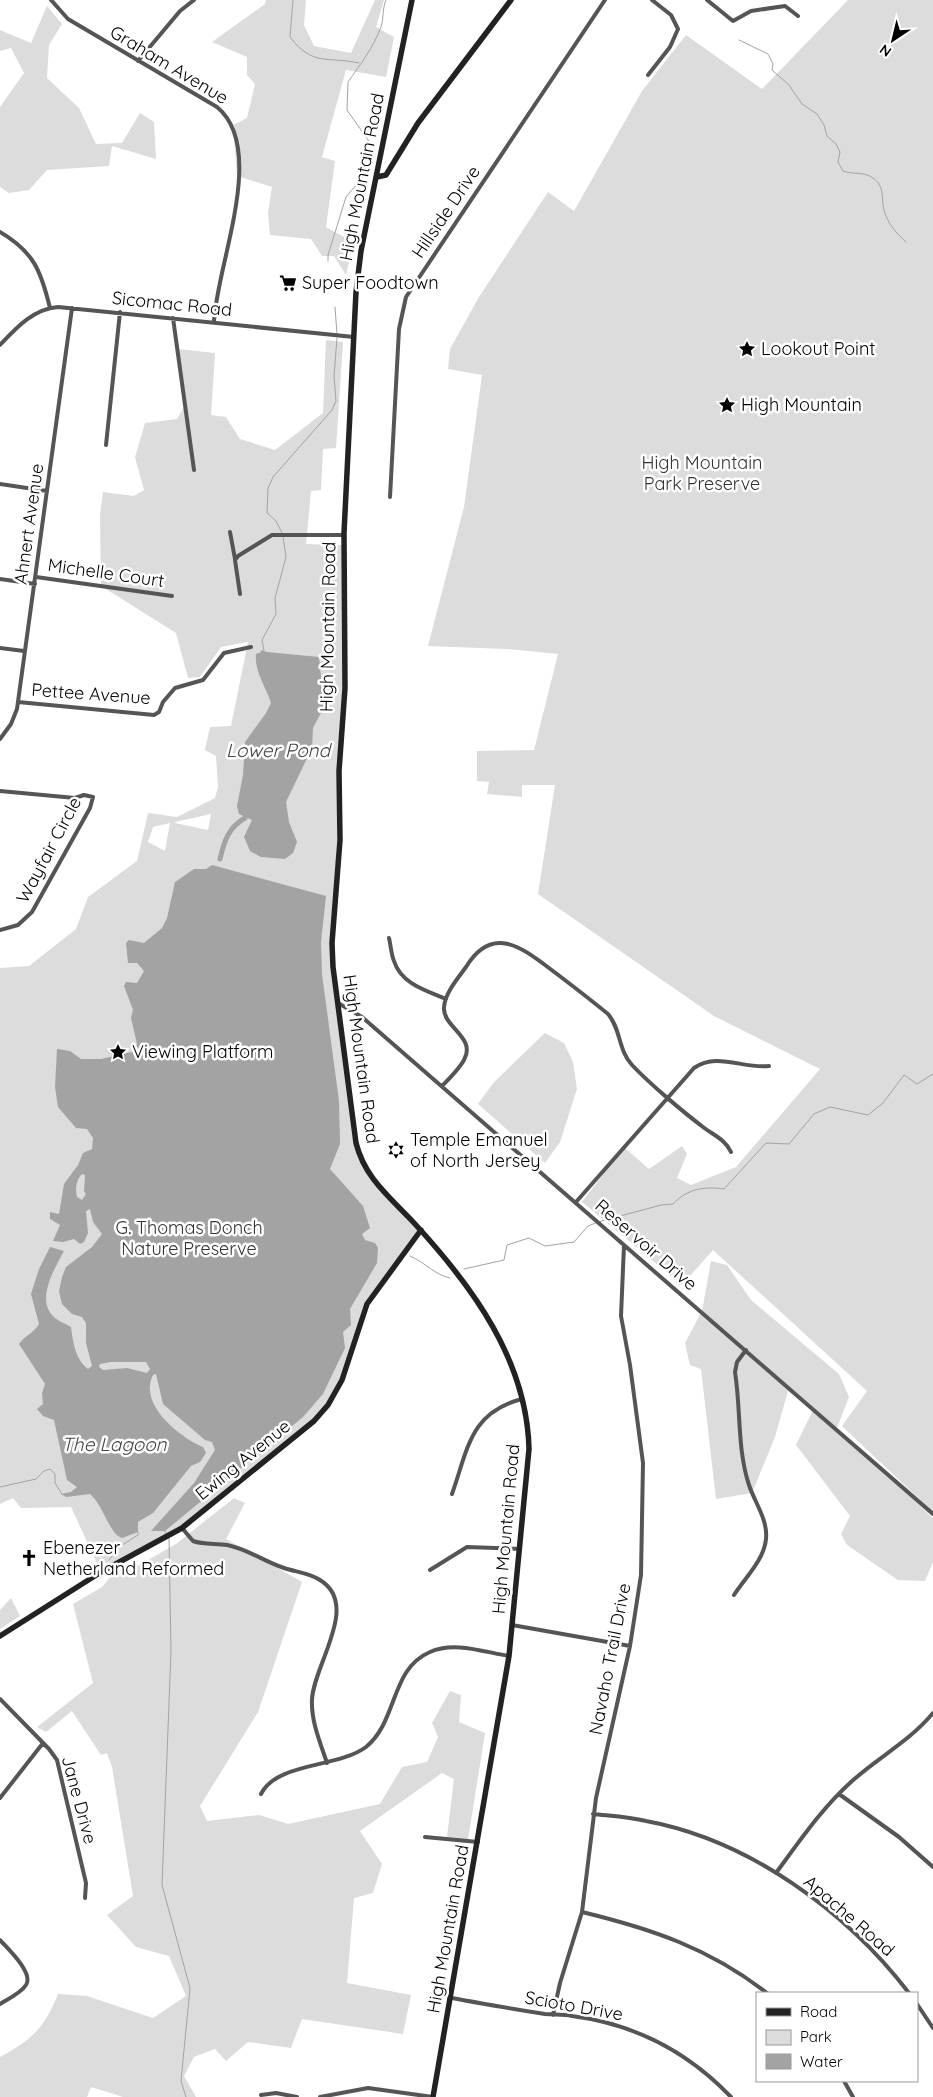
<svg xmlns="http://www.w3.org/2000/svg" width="933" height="2097" font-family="Quicksand,sans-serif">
	<rect width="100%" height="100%" fill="#fff"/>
	<path fill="#dcdcdc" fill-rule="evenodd" d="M266 0H306L304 25 314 46 351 53 375 0H384L376 27 394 37 386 77 346 70 322 157 335 161 326 227 353 242 346 275 334 256H322L311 239 270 235 268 213 272 187 237 176 233 125 247 118 255 84 247 75V57L212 42 265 4Z
		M848 0H933V1512L842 1426 867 1391 713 1250 682 1285 582 1202 624 1147 649 1169 682 1146 687 1154 677 1178 691 1185 736 1167 820 1069 714 1016 538 894 555 785H522V797L487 794 489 782 477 781V751L534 750 558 654 507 649 428 646 464 507 482 375 448 369 450 349 479 297 548 192 574 211 642 91 686 35 762 89Z
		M47 6 62 24 49 45 47 78 79 108 96 144 122 143 140 113 154 122 156 159 112 146 109 166 47 170 29 190 9 193 0 187V107L24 73 11 48 0 51V30L31 43Z
		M326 340 343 342 336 448 323 449 321 490 311 491 306 544 344 545 346 653 332 942 356 1143 366 1170 421 1230 371 1297 349 1363 322 1413 182 1528 101 1572 71 1507 21 1508 13 1498 0 1504V968L29 966 76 929 88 897 137 861 148 813 177 817 215 798 218 787 216 756 205 750 210 727 231 726 248 642 221 647 200 677 188 678 176 633 101 586 100 515 103 492 134 496 144 490 135 457 145 423 177 419 184 407 178 349 215 353 211 415 226 417 240 439 275 450 323 413ZM211 814 208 830 175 823V822ZM170 823 165 851 148 842 153 827Z
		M545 1033 564 1043 573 1062 577 1089 560 1142 545 1163 478 1104 494 1082Z
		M711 1261 727 1265 751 1300 839 1374 849 1397 837 1428 933 1518V1562L925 1581 898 1580 847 1545 841 1534 850 1516 796 1445 814 1408 789 1387 775 1437 752 1493 716 1499 701 1369 690 1365 685 1343 702 1311Z
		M234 1498 245 1503 226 1539 302 1582 258 1712 200 1806 207 1821 259 1815 288 1824 380 1804 402 1767 427 1762 438 1737 432 1723 450 1691 461 1695 459 1722 485 1733 468 1840 447 1837 454 1779 442 1773 360 1831 382 1864 373 1893 354 1898 347 1983 411 1995 403 2034 302 2019 291 2048 248 2042 226 2061 215 2049 194 2057 184 2076 196 2097H123L91 2087 87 2097H0V2057C33 2039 44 2028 58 1994L87 1996 153 2018 186 1996 169 1956 136 1947 107 1915 133 1896 112 1767 107 1753 101 1755 72 1711 46 1732 37 1727 93 1683 73 1604 102 1587 112 1575H122L176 1544Z
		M11 1598 20 1616 0 1629V1610Z"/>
	<path fill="#a3a3a3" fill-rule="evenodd" d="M261 650 267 652 319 657 324 707 313 728 312 748 286 802 289 822 297 842 293 853 285 859 261 857 250 851 244 837 252 820 239 814 237 806 243 775 245 742 266 713 271 703C266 687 254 671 256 654L261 652Z
		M212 865 326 896 321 942 322 974 339 1101 340 1144 330 1169 363 1206 370 1228 362 1234 365 1240 375 1243 378 1248 377 1263 350 1309 351 1325 343 1332 345 1348 323 1394 303 1417 165 1531H151L194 1483 215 1450 212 1442 205 1440 163 1404 156 1374 153 1375C138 1405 180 1437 203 1447L206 1453 200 1462 191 1466 153 1513 138 1522V1532L122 1538C109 1534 104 1506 90 1494L66 1497 61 1494 71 1492 77 1487 67 1480 54 1420 43 1416 37 1409 43 1404 42 1393 45 1384 19 1344C25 1335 32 1335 39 1324L31 1294 39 1269 50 1247 64 1251C55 1268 35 1300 54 1317 58 1321 66 1324 71 1327 73 1342 75 1359 88 1369L92 1366 86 1343V1323L82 1317 72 1314 62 1304 59 1291 62 1277 66 1267 92 1247 102 1234 93 1222 90 1209 86 1211 88 1233 84 1242 80 1244 74 1239 63 1242 53 1241 60 1225 50 1219V1212L59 1214 64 1184 78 1165 83 1153 92 1149 93 1138 87 1129 76 1128 58 1107 55 1087 57 1049 70 1051 81 1059H101L132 1052 137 1044 131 1018 133 1010 124 986 126 982 137 983 144 971 137 963H128L126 943 129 940 144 943 162 928 167 918 175 882 194 869H206ZM82 1174 85 1175 84 1191 86 1194 82 1200 77 1197C75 1189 76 1180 82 1174ZM111 1362H146L150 1369 147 1373 127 1368 103 1370 99 1367 100 1364Z"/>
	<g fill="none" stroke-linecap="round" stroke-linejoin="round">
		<path stroke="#a3a3a3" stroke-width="1" d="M293 0 290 37C313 67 327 56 359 63
			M739 40 768 54 773 64 772 70 789 85 802 104 817 114 824 125 827 136 836 144 840 152 838 162 843 171C853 175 864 171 873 178 885 186 881 198 884 210 887 223 897 234 906 242
			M328 261V255L346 197 363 177 373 160V147L347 110 348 82C360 65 373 48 381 27 384 18 382 9 386 0
			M335 307 337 334
			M282 533 276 521 267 513 268 488 273 477 332 410 336 401 334 376 337 338
			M264 651 262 640 276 614 275 598 286 557 283 537
			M410 1256C426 1263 435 1275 450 1278
			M464 1269 504 1260 507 1245 529 1238 545 1246 574 1242 588 1226 598 1222 661 1205 673 1204C687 1189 704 1186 724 1189L766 1143 789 1144 814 1114 830 1107 868 1115 883 1103 904 1075 917 1084 933 1074
			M0 1487 36 1479 44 1471 50 1469 55 1474V1483L62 1494
			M165 1531 167 1535
			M169 1538 171 1651 162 1885 190 1988 181 2081 186 2097
			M109 1560 119 1547 138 1535V1532"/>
		<path stroke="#a3a3a3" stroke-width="5" d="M220 859C224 841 229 827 245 818"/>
		<path stroke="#555" stroke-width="4" d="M51 0 68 19 217 107C268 149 216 266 214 322
			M707 0 733 21 751 11 785 6
			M785 6 798 16
			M138 61 180 11 194 0
			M648 75 670 47 678 29 671 15 652 0
			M0 232C34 252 41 271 50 308
			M173 318 194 470
			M0 345C16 328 33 309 58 307L354 337
			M106 445 120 312
			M0 484 47 491
			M390 497 399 329 406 297 605 0
			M230 532 235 559
			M36 577 172 596
			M0 579 35 584
			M240 594 235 560 238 556 272 535H344
			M0 648 24 651
			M18 702 154 715 159 712 163 702 175 688 203 680 224 653 251 647
			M0 739 11 724 17 709 72 308
			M0 791 75 798 84 795 93 797 90 808 32 912 18 925 0 930
			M389 938C391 946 391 954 394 961 401 984 427 991 446 999
			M338 1003 362 1017 933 1514
			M442 1086C450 1078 459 1069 464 1060 477 1037 442 1027 444 1007 445 993 458 978 466 967 494 921 526 951 557 974 574 987 591 1000 608 1014 621 1029 618 1050 632 1065 650 1084 682 1111 703 1127 713 1135 725 1139 731 1152
			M576 1202 694 1068C717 1052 743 1069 769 1066
			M452 1494C468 1449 470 1412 522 1399
			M182 1528 193 1541C204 1545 216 1543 227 1545 248 1549 265 1562 284 1568 296 1572 310 1573 320 1580 361 1605 313 1665 312 1700 311 1721 320 1742 327 1763
			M430 1570 467 1547 520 1549
			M734 1595C745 1578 764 1560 766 1539 768 1520 755 1503 749 1485 737 1449 741 1409 735 1372L737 1362 746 1350
			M512 1625 630 1646
			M0 1699 49 1749 57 1760 86 1883 85 1898
			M261 1794C277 1762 338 1768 366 1747 398 1721 390 1669 430 1652 454 1641 484 1652 509 1656
			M839 1794 899 1837 933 1867
			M0 1798 43 1743
			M593 1814C611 1816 629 1817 646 1821 749 1840 846 1911 909 1993
			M425 1837 478 1842
			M776 1873C799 1842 822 1808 851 1782 877 1758 910 1741 933 1713
			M582 1912C652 1929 709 1948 767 1993
			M0 1940C8 1949 34 1973 26 1985 21 1993 8 1999 0 2004
			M452 1998C483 2004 514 2009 545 2014 554 2015 563 2014 572 2016 634 2024 688 2052 731 2097
			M917 2004 933 2028
			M553 2015 560 1983 582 1912 596 1798 630 1646 641 1575 643 1463 630 1365 621 1316 624 1245
			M844 2081 853 2097
			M261 2095 276 2093 297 2097
			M320 2097 368 2088 433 2097"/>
		<path stroke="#222" stroke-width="5.5" d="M412 0 361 251 356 292 344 533 345 688 339 771 340 840 332 943 333 967 356 1143C365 1179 391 1198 415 1224 473 1287 527 1361 529 1449L509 1656 433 2097
			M377 177 386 175 418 123 511 0
			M0 1636 101 1572 182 1528 314 1421 328 1405 342 1380 367 1304 421 1230"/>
	</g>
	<defs>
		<g id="supermarket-bare" transform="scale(1.35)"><path d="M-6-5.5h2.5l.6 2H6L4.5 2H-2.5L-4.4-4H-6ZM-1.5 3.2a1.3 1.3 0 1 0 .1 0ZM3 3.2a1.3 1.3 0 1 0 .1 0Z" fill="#000" stroke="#fff" stroke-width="2.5" paint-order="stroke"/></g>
		<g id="sight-bare" transform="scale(1.35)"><path d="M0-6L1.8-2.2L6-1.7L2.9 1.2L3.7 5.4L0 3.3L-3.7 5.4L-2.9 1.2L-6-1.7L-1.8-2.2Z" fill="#000" stroke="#fff" stroke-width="2.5" paint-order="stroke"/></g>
		<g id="synagogue-bare" transform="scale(1.35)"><path d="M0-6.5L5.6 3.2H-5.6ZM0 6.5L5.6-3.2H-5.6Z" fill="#000" stroke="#fff" stroke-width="2.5" paint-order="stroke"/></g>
		<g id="church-bare" transform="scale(1.35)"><path d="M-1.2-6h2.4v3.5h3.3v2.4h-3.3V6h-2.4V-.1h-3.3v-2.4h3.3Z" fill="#000" stroke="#fff" stroke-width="2.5" paint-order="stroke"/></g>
	</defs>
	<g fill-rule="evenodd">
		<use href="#supermarket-bare" x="288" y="283"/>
		<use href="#sight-bare" x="747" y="349"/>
		<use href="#sight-bare" x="727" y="405"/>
		<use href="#sight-bare" x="118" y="1052"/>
		<use href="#synagogue-bare" x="396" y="1150"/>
		<use href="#church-bare" x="29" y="1558"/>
	</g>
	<g text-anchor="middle" stroke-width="5" stroke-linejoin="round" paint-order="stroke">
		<g font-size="18" fill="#000" stroke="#fff">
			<text transform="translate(169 65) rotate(31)" y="6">Graham Avenue</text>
			<text transform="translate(362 177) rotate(-79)" y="6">High Mountain Road</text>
			<text transform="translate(446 212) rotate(-56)" y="6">Hillside Drive</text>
			<text transform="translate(172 304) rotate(6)" y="6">Sicomac Road</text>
			<text transform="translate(29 524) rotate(-82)" y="6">Ahnert Avenue</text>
			<text transform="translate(106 573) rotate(8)" y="6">Michelle Court</text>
			<text transform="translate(328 627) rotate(-89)" y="6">High Mountain Road</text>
			<text transform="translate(91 694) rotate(4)" y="6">Pettee Avenue</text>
			<text transform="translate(49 850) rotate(-62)" y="6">Wayfair Circle</text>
			<text transform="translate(361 1059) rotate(82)" y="6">High Mountain Road</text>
			<text transform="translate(646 1245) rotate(41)" y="6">Reservoir Drive</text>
			<text transform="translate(243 1460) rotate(-39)" y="6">Ewing Avenue</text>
			<text transform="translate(506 1529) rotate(-85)" y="6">High Mountain Road</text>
			<text transform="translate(610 1659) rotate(-79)" y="6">Navaho Trail Drive</text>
			<text transform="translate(79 1800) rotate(75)" y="6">Jane Drive</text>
			<text transform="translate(849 1916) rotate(41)" y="6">Apache Road</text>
			<text transform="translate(448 1929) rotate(-80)" y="6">High Mountain Road</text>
			<text transform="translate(574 2006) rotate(10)" y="6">Scioto Drive</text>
		</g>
		<g font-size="18" fill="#000" stroke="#fff" text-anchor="start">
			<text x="302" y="289">Super Foodtown</text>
			<text x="761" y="355">Lookout Point</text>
			<text x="741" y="411">High Mountain</text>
			<text x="132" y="1058">Viewing Platform</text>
			<text x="410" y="1146">Temple Emanuel<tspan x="410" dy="21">of North Jersey</tspan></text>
			<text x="43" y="1554">Ebenezer<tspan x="43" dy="21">Netherland Reformed</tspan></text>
		</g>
		<g font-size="18" fill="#333" stroke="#fff">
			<text x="702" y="469">High Mountain<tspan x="702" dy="21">Park Preserve</tspan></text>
			<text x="189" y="1234">G. Thomas Donch<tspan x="189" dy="21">Nature Preserve</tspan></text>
		</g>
		<g font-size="19" font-style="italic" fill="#444" stroke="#fff">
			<text x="278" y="757">Lower Pond</text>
			<text x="114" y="1451">The Lagoon</text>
		</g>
	</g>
	<rect x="756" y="1992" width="162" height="90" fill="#ffffff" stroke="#999999"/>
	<rect x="766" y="2008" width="25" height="8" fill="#222222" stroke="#999999"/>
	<text x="800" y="2017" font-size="15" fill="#000000">Road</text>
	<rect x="766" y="2030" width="25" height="15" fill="#dcdcdc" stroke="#999999"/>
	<text x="800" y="2042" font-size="15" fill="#000000">Park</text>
	<rect x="766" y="2054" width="25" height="15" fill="#a3a3a3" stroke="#999999"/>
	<text x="800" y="2067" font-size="15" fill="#000000">Water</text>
	<g transform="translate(893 40) rotate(215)" stroke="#ffffff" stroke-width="4" paint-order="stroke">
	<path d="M0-4L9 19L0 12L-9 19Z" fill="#000000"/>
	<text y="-8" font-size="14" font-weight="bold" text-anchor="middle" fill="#000000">N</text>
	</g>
</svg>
